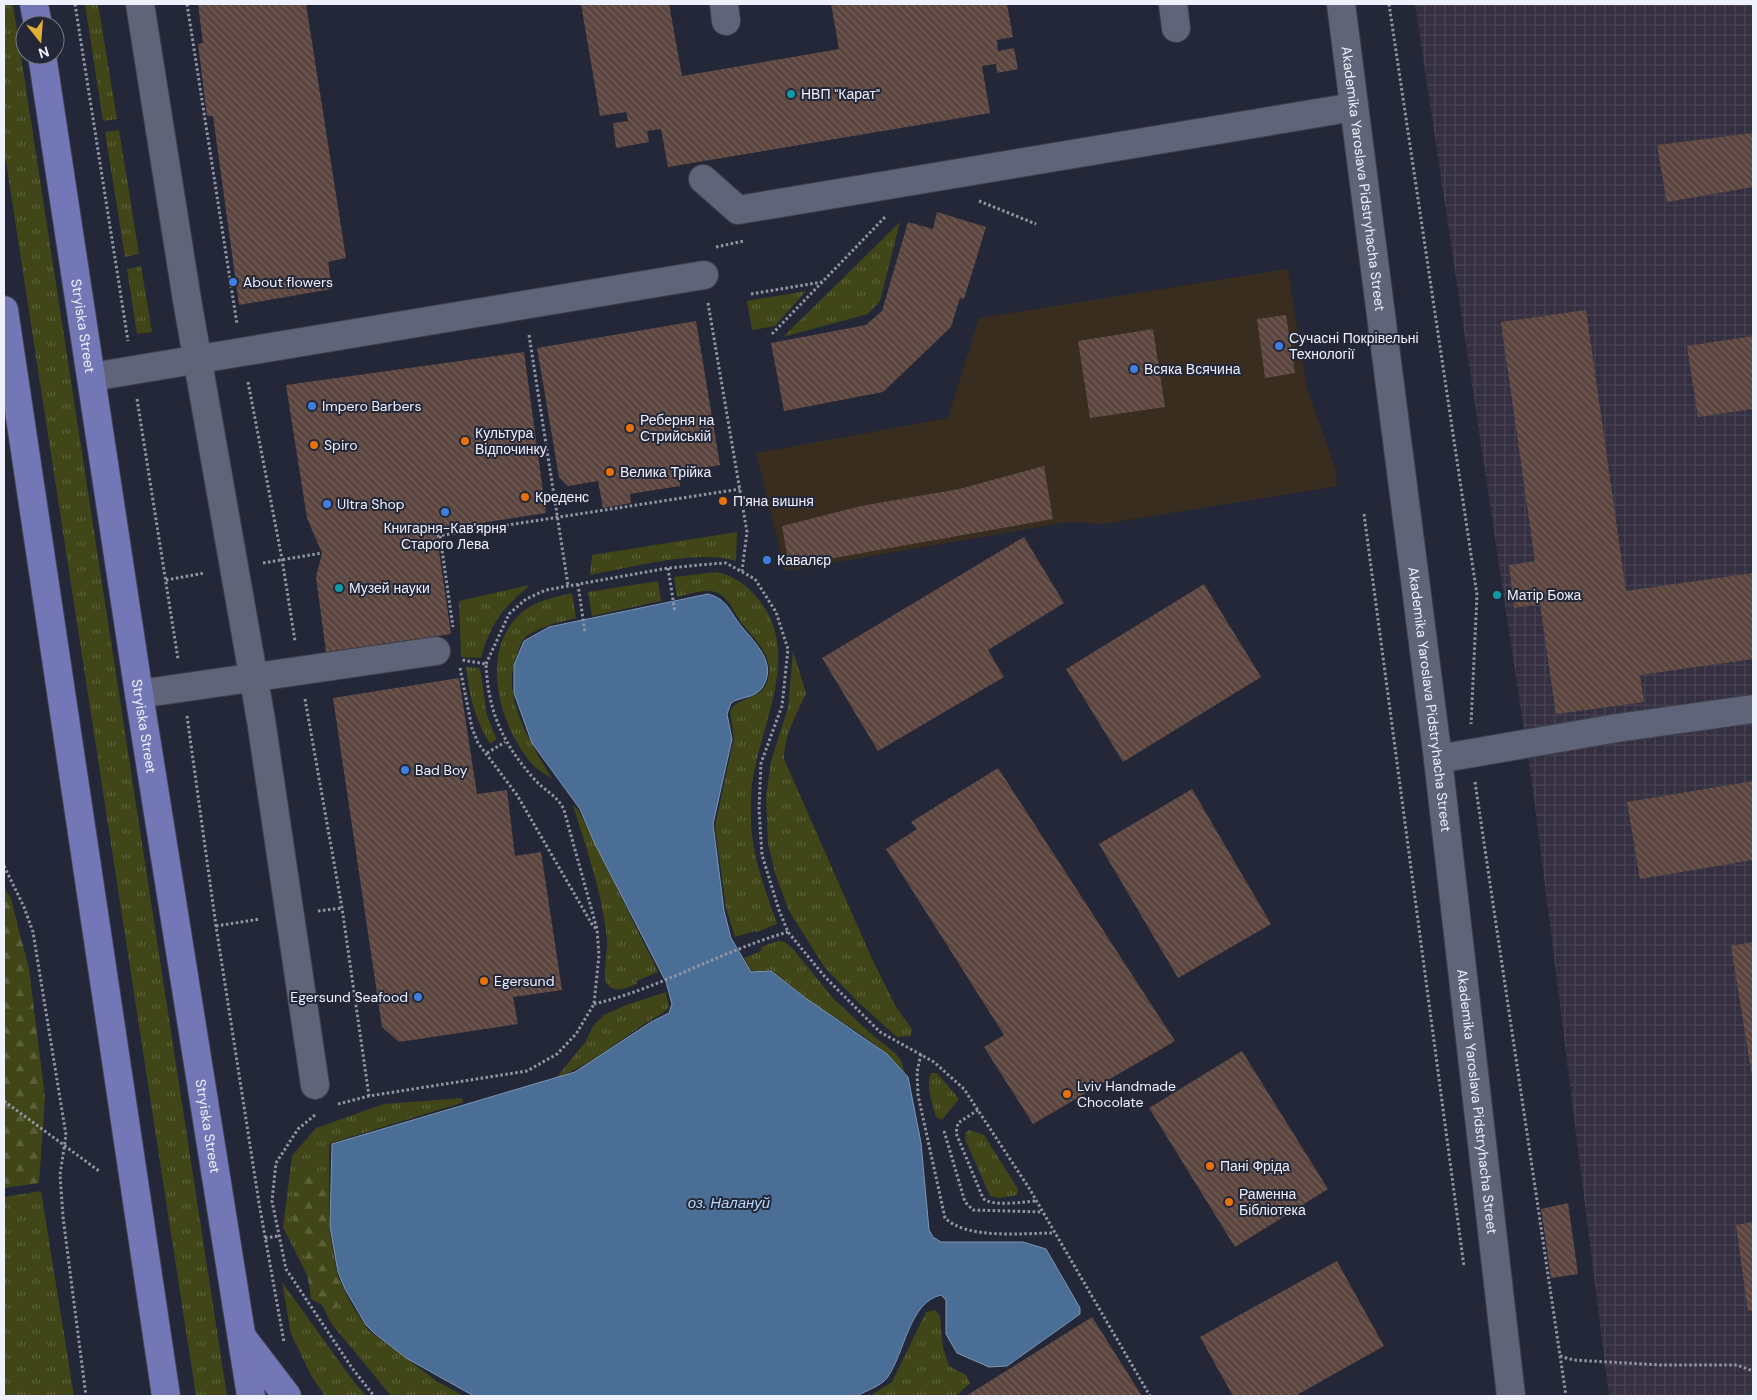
<svg xmlns="http://www.w3.org/2000/svg" width="1757" height="1400" font-family="'DM Sans',sans-serif">
	<defs>
		<pattern id="industrial-grid" width="8" height="8" patternUnits="userSpaceOnUse" patternTransform="scale(1.25)"><rect width="8" height="8" fill="#353041"/><path d="M0 4h8M4 0v8" fill="none" stroke="#494454"/></pattern>
		<pattern id="grass-tufts" width="24" height="20" patternUnits="userSpaceOnUse" patternTransform="scale(1.25)"><rect width="24" height="20" fill="#404617"/><path d="M3 7l-1-3M5 7V3M7 7l1-3M15 17l-1-3M17 17v-4M19 17l1-3" fill="none" stroke="#5c613a"/></pattern>
		<pattern id="forest-firs" width="22" height="20" patternUnits="userSpaceOnUse" patternTransform="scale(1.25)"><rect width="22" height="20" fill="#404617"/><path d="M5 1l3.5 6h-7zM16 11l3.5 6h-7z" fill="#5c613a"/></pattern>
		<pattern id="building-back-hatch" width="6" height="6" patternUnits="userSpaceOnUse" patternTransform="scale(1.25)"><rect width="6" height="6" fill="#5b453e"/><path d="M-1 5l2 2M0 0l6 6M5-1l2 2" fill="none" stroke="#73605b"/></pattern>
	</defs>
	<rect width="100%" height="100%" fill="#232738"/>
	<path fill="#382d1e" d="M1288 269 1306 385 1336 471 1337 486 1104 524 1068 522 785 571 756 453 948 418 979 318Z"/>
	<path fill="url(#industrial-grid)" d="M1415 4H1753V1396H1609L1534 798Z"/>
	<path fill="url(#grass-tufts)" d="M4 4H13L227 1396H196L4 149Z
		M85 4H98L117 119 103 121Z
		M119 130 139 254 125 257 105 132Z
		M900 222 880 301 868 314 783 337Z
		M141 266 152 332 137 334 127 269Z
		M806 291 775 326 752 330 747 301Z
		M737 532 736 561C697 549 631 568 590 575L592 555Z
		M716 572C735 576 747 585 759 600 799 650 766 714 755 768 751 782 751 799 751 813 750 852 765 888 777 924L757 932 755 931 735 937 726 908 715 826 734 738 730 712C736 695 762 703 768 679 774 657 756 641 744 626 734 614 729 594 711 591 701 590 686 595 677 597L674 577Z
		M658 581 661 601 592 616 588 592Z
		M530 585C502 609 491 623 481 658L461 657 459 601Z
		M572 593 576 618C561 622 533 628 523 640 520 643 519 650 517 654 499 696 532 744 552 779 545 774 536 769 531 763 498 723 477 647 525 610 538 600 556 597 572 593Z
		M793 651 806 693C797 714 784 735 784 759L873 961 896 1007 912 1029 911 1036 897 1037 859 1003 825 968 789 911 775 873 768 843 766 797 771 761 788 708Z
		M466 667 480 668 487 716 497 739 490 744C475 720 469 695 466 667Z
		M573 805 579 811 658 972 636 981 637 984C626 988 613 995 606 982 603 976 608 949 607 940 603 895 586 848 573 805Z
		M778 941 785 942 792 948 833 998 870 1033 895 1053 901 1060 905 1073C882 1045 850 1027 820 1008 803 996 787 983 771 970L757 972 751 970 744 958 761 951V947Z
		M666 992 669 1007 663 1013C626 1033 596 1063 556 1078L586 1041 593 1026 604 1015 626 1005Z
		M931 1073H937L959 1099 942 1120 936 1117C933 1104 925 1086 931 1073Z
		M462 1098 463 1102 458 1104 331 1143 329 1146V1227L337 1274 350 1302 368 1330 438 1382 464 1396H391L331 1323 283 1227 292 1156 316 1128 384 1104Z
		M970 1130 984 1135 1018 1189 1017 1195 999 1198 990 1196 965 1139 966 1132Z
		M41 1191 74 1396H4V1197Z
		M282 1282 354 1382 366 1396H325L312 1377 291 1334Z
		M935 1310 940 1316 943 1348 949 1366 966 1375 970 1383 956 1396H870L892 1382 926 1312Z"/>
	<path fill="url(#forest-firs)" d="M4 887 11 899 29 969 45 1097 39 1183 4 1188Z
		M302 1174 326 1179C324 1220 329 1263 345 1300L332 1310 311 1299 306 1264 291 1212 294 1197Z"/>
	<path fill="#4a6e95" stroke="#7c96b4" d="M708 594C728 599 730 613 742 627 756 644 778 664 762 688 754 699 741 696 731 703L727 714 732 739 713 824 724 911 731 938 751 972 771 971 804 997 887 1054 908 1077 921 1143 929 1230 933 1237 941 1242H1023L1046 1249 1080 1308V1314L1007 1366 989 1367 957 1353 946 1334V1300L941 1295C909 1302 905 1353 887 1378 881 1386 865 1391 857 1396H474L406 1358 374 1333 366 1325 345 1289 338 1272 330 1226 332 1144 575 1072 651 1022 669 1013 672 1004 666 982 595 844 580 809 532 743 514 693V665L524 641 549 627Z"/>
	<path fill="url(#building-back-hatch)" d="M198 4H306L346 258 328 262 332 289 239 305 213 116H207L198 44 203 43Z
		M581 4H669L682 76 839 49 831 4H1007L1013 37 997 40 998 51 1014 48 1018 69 997 73 996 64 982 66 990 113 668 167 661 129 647 131 649 142 616 148 613 123 628 121 626 112 600 116Z
		M1753 133V187L1667 202 1657 145Z
		M937 212 986 227 964 299 960 298 951 327 883 392 784 411 771 343 866 325 882 311 908 222 933 229Z
		M1586 310 1626 591 1753 573V659L1640 675 1644 702 1556 714 1540 604 1514 608 1509 565 1535 561 1501 322Z
		M1286 315 1295 373 1265 378 1257 319Z
		M696 321 720 465 678 473 680 486 630 494 631 503 603 508 598 481 568 486 559 477 537 348Z
		M1153 329 1165 407 1090 418 1078 341Z
		M1753 336V409L1698 417 1687 346Z
		M524 352 546 513 436 530 451 634 326 652 316 577 322 553 307 518 286 385Z
		M1044 466 1053 519 789 566 782 526 861 506 959 489Z
		M1024 537 1064 603 988 650 1004 677 878 751 822 658Z
		M1204 584 1261 677 1123 762 1066 669Z
		M459 678 477 794 507 790 515 856 541 852 562 990 513 997 518 1024 399 1042 382 1027 333 698Z
		M998 768 1175 1041 1033 1124 984 1047 1004 1035 886 849 917 829 911 822Z
		M1753 781V860L1640 879 1627 802Z
		M1192 789 1271 924 1178 978 1099 844Z
		M1753 942V1076H1752L1731 946Z
		M1242 1051 1328 1189 1235 1247 1149 1108Z
		M1568 1203 1578 1274 1551 1278 1541 1209Z
		M1753 1222V1310L1748 1311 1736 1225Z
		M1337 1261 1384 1346 1295 1396H1233L1200 1337Z
		M1092 1317 1142 1396H966Z"/>
	<g fill="none" stroke-linecap="round" stroke-linejoin="round">
		<g stroke="#3f4150" stroke-width="30">
			<g id="minor">
				<path d="M140 4 187 300 261 720 315 1085"/>
				<path d="M724 4 726 21"/>
				<path d="M1173 4 1176 28"/>
				<path id="s1" d="M1341 4 1438 759 1511 1396"/>
				<path d="M703 179 738 210 1354 107"/>
				<path d="M92 377 704 275"/>
				<path d="M139 694 436 651"/>
				<path d="M1438 759 1617 728 1753 709"/>
			</g>
		</g>
		<g stroke="#3f4150" stroke-width="30">
			<g id="major">
				<path d="M34 4 38 25"/>
				<path id="s2" d="M42 55 139 694 251 1396"/>
				<path d="M4 310 166 1396"/>
				<path d="M242 1337 287 1396"/>
			</g>
		</g>
		<path stroke="#9296a4" stroke-width="3" stroke-dasharray="2.5 2.5" stroke-linecap="butt" d="M75 4 128 341
			M187 4 237 324
			M1389 4 1477 595 1471 724
			M979 201 1036 224
			M716 247 744 241
			M751 294 822 282
			M708 303 747 532 742 571
			M772 334 886 216
			M529 335 568 585
			M248 382 282 559 295 641
			M137 399 178 659
			M1364 514 1464 1267
			M437 536 740 489
			M440 536 453 627
			M263 563 322 553
			M668 568 675 612
			M166 580 205 573
			M578 584 585 633
			M486 664 509 614 526 599 546 590 668 568 711 564 726 563 755 579 776 612 788 649 782 706 761 763 759 809 762 855 779 910 788 932 825 977 880 1032 934 1062 964 1089 1029 1188 1150 1396
			M460 668 472 728 478 743 517 795 593 926 597 929
			M305 699 342 908 369 1096
			M187 716 216 926 259 1203 284 1342
			M487 753 505 742
			M1475 782 1566 1396
			M4 866 24 907 33 932 66 1135 60 1175 63 1217 86 1396
			M318 911 342 908
			M216 926 260 919
			M594 1004C661 988 721 951 788 932
			M921 1054 917 1072 918 1095 945 1218C968 1240 1023 1233 1054 1233
			M4 1101 99 1171
			M338 1104 369 1096 527 1071 557 1054 576 1034 594 1004 599 955 597 929 564 810C558 796 545 791 535 780 503 744 488 712 486 664L462 660
			M978 1110 958 1123 956 1133 983 1198C990 1207 1024 1202 1036 1201
			M315 1115 298 1129 276 1163 272 1201 286 1269 352 1368 374 1396
			M944 1131 965 1202 973 1210 1042 1212
			M265 1238 279 1236
			M1560 1356 1573 1360 1661 1365H1737L1753 1371"/>
		<use href="#minor" stroke="#606478" stroke-width="28"/>
		<use href="#major" stroke="#7477b6" stroke-width="28"/>
	</g>
	<g fill="#0f9aa8" stroke="#232738" stroke-width="2">
		<circle cx="791" cy="94" r="5"/>
		<circle cx="339" cy="588" r="5"/>
		<circle cx="1497" cy="595" r="5"/>
	</g>
	<g fill="#3f7fe0" stroke="#232738" stroke-width="2">
		<circle cx="233" cy="282" r="5"/>
		<circle cx="1279" cy="346" r="5"/>
		<circle cx="1134" cy="369" r="5"/>
		<circle cx="312" cy="406" r="5"/>
		<circle cx="327" cy="504" r="5"/>
		<circle cx="445" cy="512" r="5"/>
		<circle cx="767" cy="560" r="5"/>
		<circle cx="405" cy="770" r="5"/>
		<circle cx="418" cy="997" r="5"/>
	</g>
	<g fill="#e8710a" stroke="#232738" stroke-width="2">
		<circle cx="630" cy="428" r="5"/>
		<circle cx="465" cy="441" r="5"/>
		<circle cx="314" cy="445" r="5"/>
		<circle cx="610" cy="472" r="5"/>
		<circle cx="525" cy="497" r="5"/>
		<circle cx="723" cy="501" r="5"/>
		<circle cx="484" cy="981" r="5"/>
		<circle cx="1067" cy="1094" r="5"/>
		<circle cx="1210" cy="1166" r="5"/>
		<circle cx="1229" cy="1202" r="5"/>
	</g>
	<g text-anchor="middle" stroke-width="4" stroke-linejoin="round" paint-order="stroke">
		<g font-size="14" fill="#eff2fd" stroke="#232738" text-anchor="start">
			<text x="801" y="99">НВП "Карат"</text>
			<text x="243" y="287">About flowers</text>
			<text x="1289" y="343">Сучасні Покрівельні<tspan x="1289" dy="16">Технології</tspan></text>
			<text x="1144" y="374">Всяка Всячина</text>
			<text x="322" y="411">Impero Barbers</text>
			<text x="640" y="425">Реберня на<tspan x="640" dy="16">Стрийській</tspan></text>
			<text x="475" y="438">Культура<tspan x="475" dy="16">Відпочинку</tspan></text>
			<text x="324" y="450">Spiro</text>
			<text x="620" y="477">Велика Трійка</text>
			<text x="535" y="502">Креденс</text>
			<text x="733" y="506">П'яна вишня</text>
			<text x="337" y="509">Ultra Shop</text>
			<text x="445" y="533" text-anchor="middle">Книгарня-Кав'ярня<tspan x="445" dy="16">Старого Лева</tspan></text>
			<text x="777" y="565">Кавалєр</text>
			<text x="349" y="593">Музей науки</text>
			<text x="1507" y="600">Матір Божа</text>
			<text x="415" y="775">Bad Boy</text>
			<text x="494" y="986">Egersund</text>
			<text x="408" y="1002" text-anchor="end">Egersund Seafood</text>
			<text x="1077" y="1091">Lviv Handmade<tspan x="1077" dy="16">Chocolate</tspan></text>
			<text x="1220" y="1171">Пані Фріда</text>
			<text x="1239" y="1199">Раменна<tspan x="1239" dy="16">Бібліотека</tspan></text>
		</g>
		<g font-size="14" fill="#eff2fd" stroke="#232738">
			<text dy="5" stroke="none"><textPath href="#s1" startOffset="176">Akademika Yaroslava Pidstryhacha Street</textPath></text>
			<text dy="5" stroke="none"><textPath href="#s2" startOffset="274">Stryiska Street</textPath></text>
			<text dy="5" stroke="none"><textPath href="#s1" startOffset="701">Akademika Yaroslava Pidstryhacha Street</textPath></text>
			<text dy="5" stroke="none"><textPath href="#s2" startOffset="679">Stryiska Street</textPath></text>
			<text dy="5" stroke="none"><textPath href="#s1" startOffset="1106">Akademika Yaroslava Pidstryhacha Street</textPath></text>
			<text dy="5" stroke="none"><textPath href="#s2" startOffset="1084">Stryiska Street</textPath></text>
		</g>
		<g font-size="15" font-style="italic" fill="#b6d7fc" stroke="#232738">
			<text x="729" y="1208">оз. Налануй</text>
		</g>
	</g>
	<rect width="1757" height="1400" fill="none" stroke="#eff2fd" stroke-width="10"/>
	<g transform="translate(40 40) rotate(163)"><circle r="24" fill="#232738" stroke="#757887"/>
	<path d="M0-4L9 19L0 12L-9 19Z" fill="#e3ae34"/>
	<text y="-8" font-size="14" font-weight="bold" text-anchor="middle" fill="#eff2fd">N</text>
	</g>
</svg>
